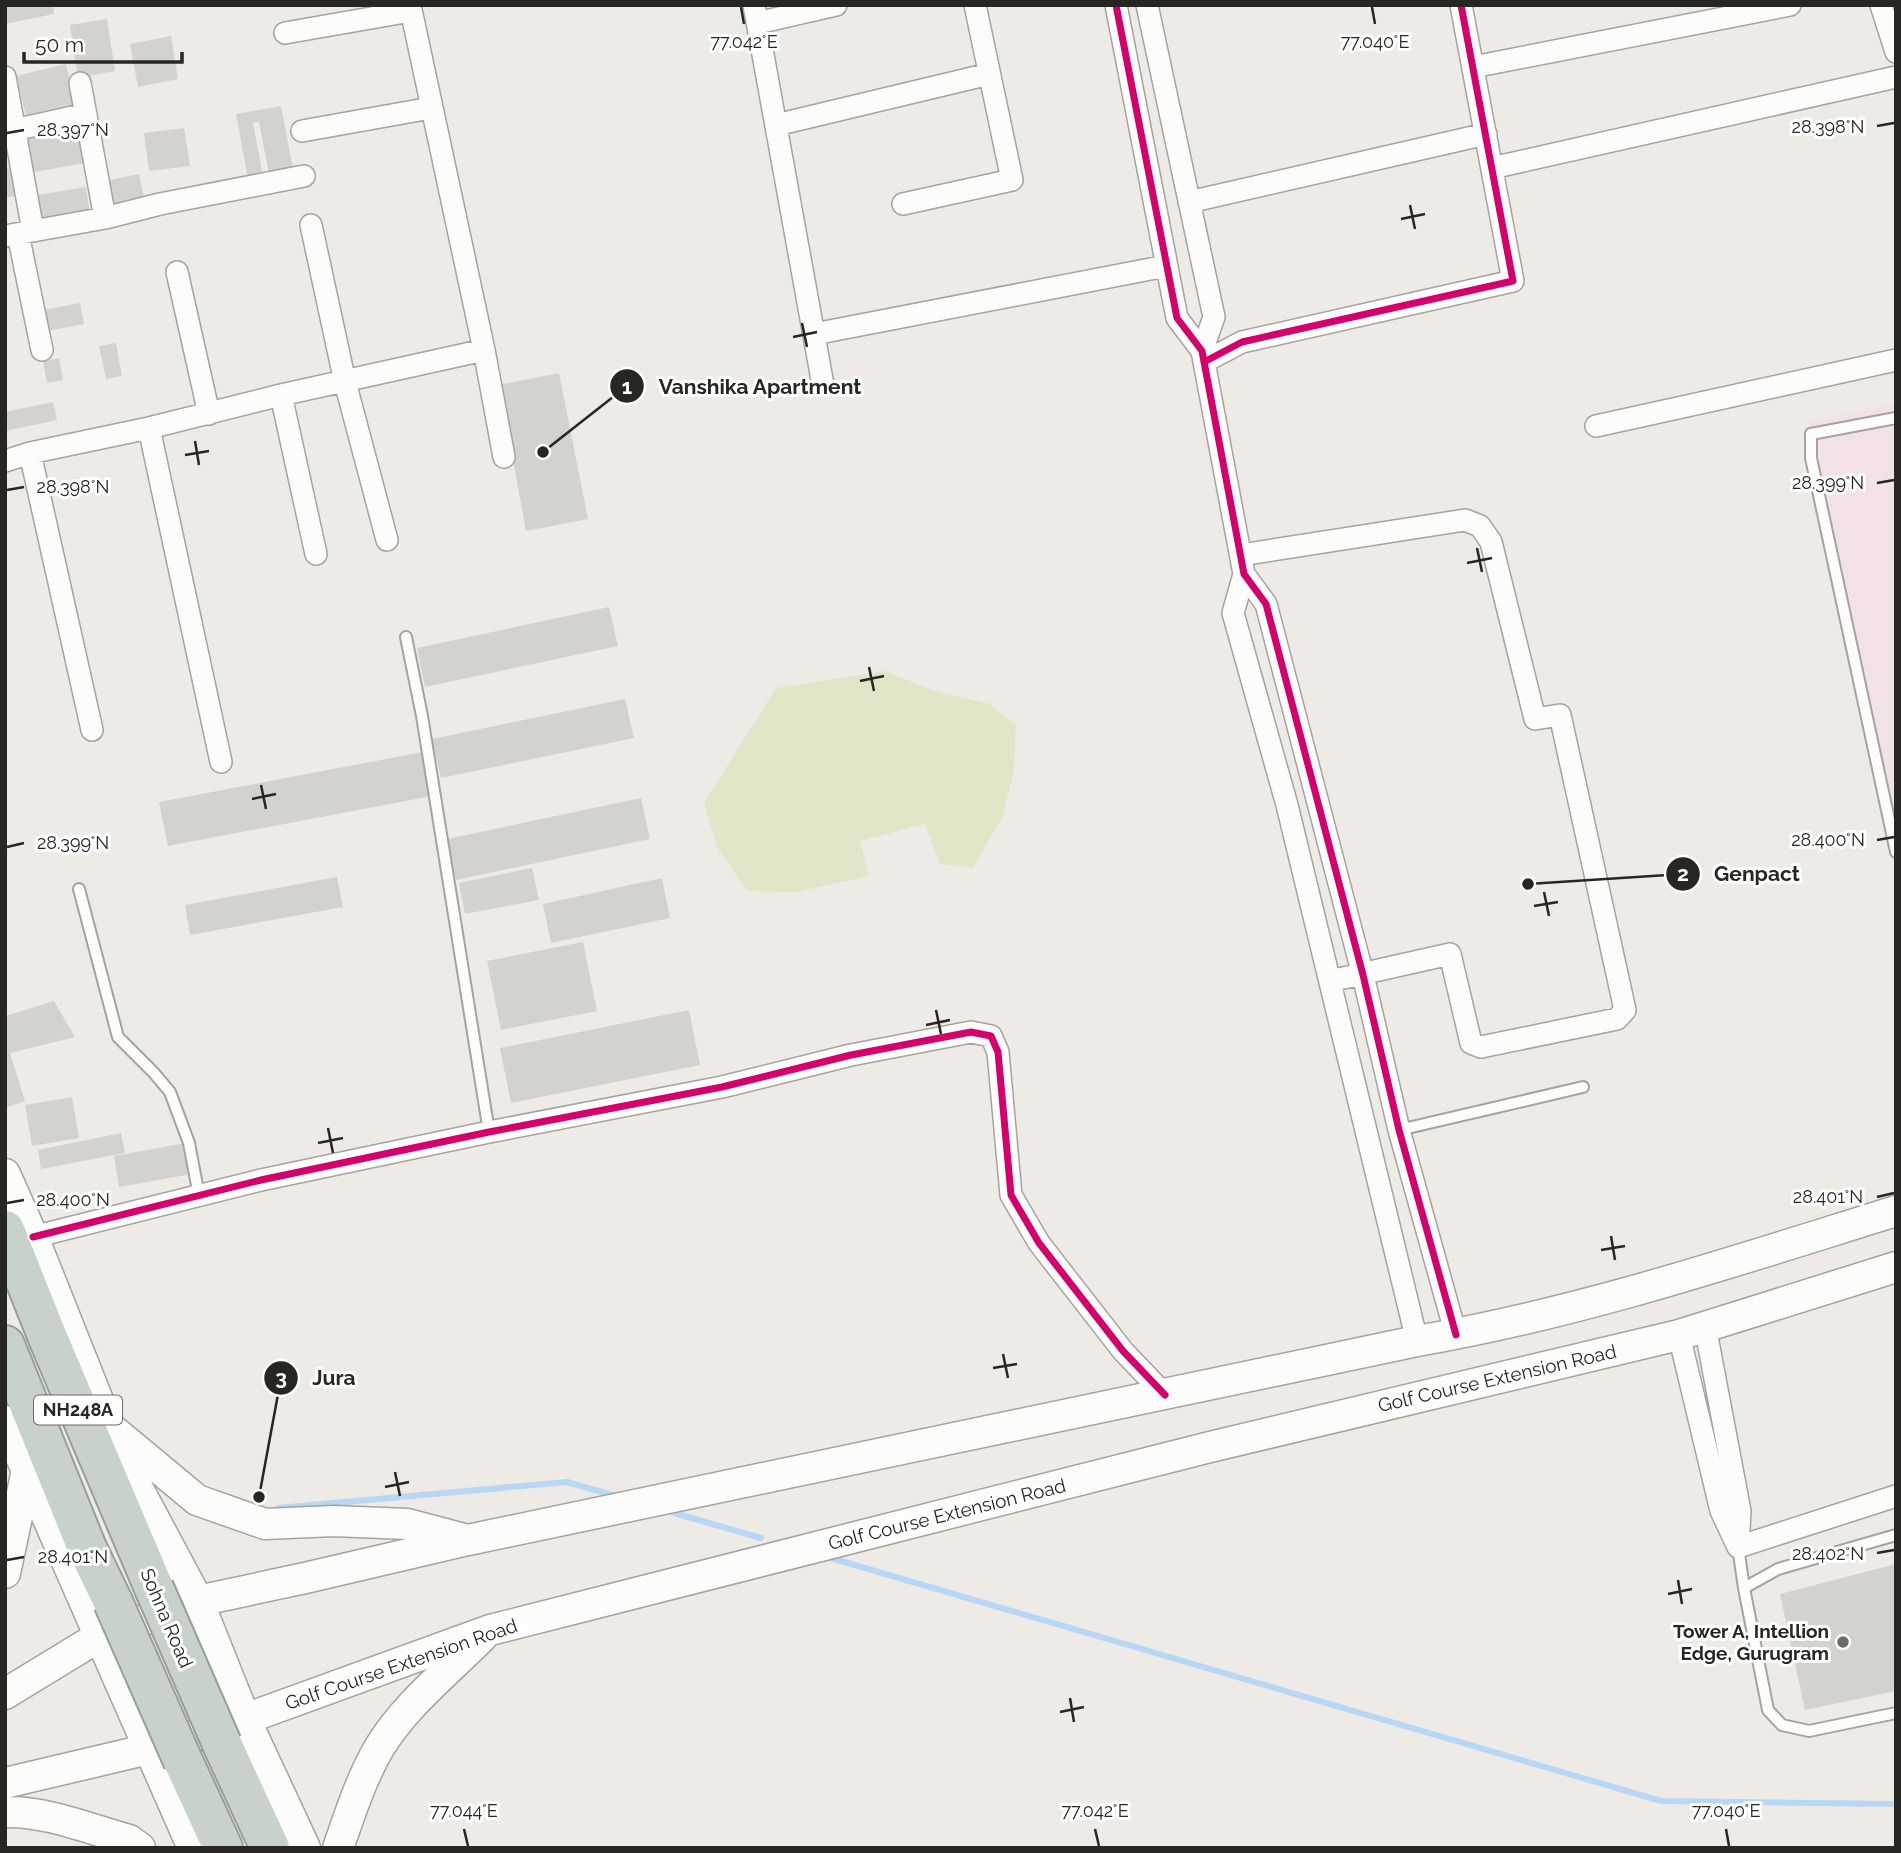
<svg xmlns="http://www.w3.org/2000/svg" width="1901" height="1853" font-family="Raleway,sans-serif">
	<rect width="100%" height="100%" fill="#eeebe7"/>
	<path fill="#f2e2e5" d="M1896 404V839L1807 422Z"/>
	<path fill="#e2e5c7" d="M885 671 934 691 990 704 1016 725 1014 772 1002 818 973 868 940 864 925 824 860 841 869 876 796 892 747 891 717 847 704 803 776 688Z"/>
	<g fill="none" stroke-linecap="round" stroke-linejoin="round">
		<path stroke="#b8d7f5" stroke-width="6" d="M278 1508 567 1482 619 1497
			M667 1511 761 1538
			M824 1556 1661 1801 1896 1804"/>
	</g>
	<path fill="#d4d2ce" d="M5 5H53L54 14 5 24Z
		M107 19 115 71 78 78 70 25Z
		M171 36 178 79 138 87 130 44Z
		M66 64 75 104 26 115 16 76Z
		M281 106 293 169 269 174 259 122 253 123 263 176 248 179 236 114Z
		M78 124 85 163 29 173 22 134Z
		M184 128 190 166 149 171 144 133Z
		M16 166 21 195 5 198V168Z
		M139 174 145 203 110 210 105 181Z
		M86 187 90 214 42 222 37 195Z
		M80 303 84 324 42 332 38 311Z
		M116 343 122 376 106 379 99 346Z
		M59 358 63 380 47 383 43 361Z
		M559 373 588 519 526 531 499 385Z
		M53 402 57 420 5 431V412Z
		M609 607 618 646 425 687 417 648Z
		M625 699 634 738 441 778 432 739Z
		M423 752 432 796 168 846 159 802Z
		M641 798 650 839 456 880 447 839Z
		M532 868 539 900 465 914 459 883Z
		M337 877 343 907 190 935 185 905Z
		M662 878 670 918 551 943 543 904Z
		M583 942 597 1011 501 1030 487 961Z
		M54 1001 75 1037 10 1053 25 1101 5 1108V1016Z
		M689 1010 700 1065 511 1103 500 1048Z
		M72 1097 79 1138 32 1146 25 1105Z
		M121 1133 125 1153 41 1169 38 1150Z
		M186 1143 192 1174 119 1187 114 1156Z
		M1896 1564V1691L1805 1710 1780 1594Z"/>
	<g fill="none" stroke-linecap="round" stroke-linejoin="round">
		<g stroke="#a5a3a0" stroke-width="14">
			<path id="lane" d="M1896 418 1811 434V458L1896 852
				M406 637 422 716 489 1132
				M79 889 118 1037 154 1073 170 1092 189 1143 199 1196
				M1399 1130 1583 1087
				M1896 1535 1778 1569 1744 1588 1768 1710 1782 1725 1809 1731 1896 1713
				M1738 1547 1744 1588"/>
		</g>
		<g stroke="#a5a3a0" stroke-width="24">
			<path id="street" d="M410 5 484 350 504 457
				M754 5 823 385
				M1116 5 1177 318 1202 351 1244 574 1266 604 1363 975 1399 1130 1456 1335
				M1147 5 1214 317 1202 351
				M1881 5 1896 52
				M757 23 836 5
				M285 33 411 11
				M1473 67 1790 5
				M5 77 33 231
				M80 83 105 218
				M776 125 989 74
				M302 131 431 108
				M5 132 86 114
				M1492 168 1896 77
				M1189 202 1486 134
				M903 204 1012 180 975 5
				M311 225 345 382 387 540
				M18 234 42 350
				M5 236 105 218 160 204 304 176
				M177 272 209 414
				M814 334 1166 266
				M1204 362 1242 342 1513 281 1461 5
				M281 395 316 554
				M1596 426 1896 360
				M149 428 221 762
				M30 453 92 730
				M5 461 30 453 149 428 281 395 484 350
				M1241 555 1465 520 1480 526 1491 542 1535 719 1560 715 1625 1010 1617 1019 1481 1047 1471 1043 1450 954 1330 981
				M1244 574 1233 613 1287 805 1417 1341
				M33 1237 261 1180 489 1132 722 1087 851 1055 971 1032 991 1036 998 1052 1011 1195 1039 1243 1123 1351 1165 1395
				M1705 1326 1740 1511 1738 1547
				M1679 1335 1721 1511 1737 1545
				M1738 1547 1896 1496"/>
		</g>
		<g stroke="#a5a3a0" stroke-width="33">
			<path id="secondary" d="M5 1174 33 1237 119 1453 198 1601 245 1719 305 1848
				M5 1421 193 1848
				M114 1431 197 1500 265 1524 334 1521 407 1524 464 1539
				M5 1573 27 1470
				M5 1694 100 1636 198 1601 305 1578 468 1540 1417 1341C1580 1313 1738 1260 1896 1211
				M5 1783 149 1749 184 1739 245 1719 490 1630 1210 1447 1679 1335 1896 1267
				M5 1812C47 1811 89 1829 129 1840L140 1848
				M338 1848C350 1814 361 1779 379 1748 405 1705 447 1672 482 1637"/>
		</g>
		<g stroke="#97a097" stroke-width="42">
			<path id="highway" d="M5 1230 48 1338 154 1588
				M5 1345 87 1548 113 1602
				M222 1744 270 1848
				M183 1761 223 1848"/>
		</g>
		<use href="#lane" stroke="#fcfcfb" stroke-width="10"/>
		<use href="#street" stroke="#fcfcfb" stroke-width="21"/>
		<use href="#secondary" stroke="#fcfcfb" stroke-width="30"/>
		<use href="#highway" stroke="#c8d2cb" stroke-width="38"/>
		<g stroke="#97a097" stroke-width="42" stroke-linecap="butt">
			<path id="highway-bridge" d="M154 1588 222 1744
				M113 1602 183 1761"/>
		</g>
		<use href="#highway-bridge" stroke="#c8d2cb" stroke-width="38"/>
		<g stroke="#fff" stroke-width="11">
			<path id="cycleway" d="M1116 5 1177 318 1202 351 1244 574 1266 604 1363 975 1399 1130 1456 1335
				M1204 362 1242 342 1513 281 1461 5
				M33 1237 261 1180 489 1132 722 1087 851 1055 971 1032 991 1036 998 1052 1011 1195 1039 1243 1123 1351 1165 1395"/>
		</g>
		<use href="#cycleway" stroke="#d6006c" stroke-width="7"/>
	</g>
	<path fill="none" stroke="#282623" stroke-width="2.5" d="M741 7 744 24M1372 7 1375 24M1877 126 1894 123M7 133 24 130M1410 205 1415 229M1401 219 1425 214M802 323 807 347M793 337 817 332M195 441 199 465M185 455 209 451M1877 483 1894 480M7 490 24 487M1477 548 1482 572M1467 563 1492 558M869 667 874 691M860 681 884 676M261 785 266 809M252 799 276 794M1877 840 1894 837M7 847 24 843M1544 892 1549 916M1534 906 1558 902M936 1010 941 1034M926 1025 950 1020M328 1128 333 1153M318 1143 343 1138M1877 1197 1894 1193M7 1203 24 1200M1611 1236 1615 1260M1601 1250 1625 1246M1003 1354 1008 1378M993 1368 1017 1364M395 1472 400 1496M385 1487 409 1482M1877 1553 1894 1550M7 1560 24 1557M1678 1580 1682 1604M1668 1594 1692 1589M1070 1698 1074 1722M1060 1712 1084 1707M464 1829 468 1846M1095 1829 1099 1846M1726 1829 1729 1846"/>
	<circle fill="#6d6b68" stroke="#fff" stroke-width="2.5" cx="1843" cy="1642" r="7"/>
	<g text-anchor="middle" stroke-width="6" stroke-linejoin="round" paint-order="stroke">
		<rect fill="#fff" stroke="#686765" stroke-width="2" x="34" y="1395.5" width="88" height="29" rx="5"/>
		<g font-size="18" font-weight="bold" fill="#282623">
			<text x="78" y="1416">NH248A</text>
		</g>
		<g font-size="19" fill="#282623" stroke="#fff">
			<text transform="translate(1497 1378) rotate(-13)" y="7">Golf Course Extension Road</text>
			<text transform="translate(947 1514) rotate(-14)" y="7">Golf Course Extension Road</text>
			<text transform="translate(167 1618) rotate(67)" y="7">Sohna Road</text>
			<text transform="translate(401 1664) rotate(-19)" y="7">Golf Course Extension Road</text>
		</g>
		<g font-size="19" font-weight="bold" fill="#282623" stroke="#fff" text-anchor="end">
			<text x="1829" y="1638">Tower A, Intellion<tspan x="1829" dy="22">Edge, Gurugram</tspan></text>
		</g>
	</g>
	<g font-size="18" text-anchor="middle" fill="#282623" stroke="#fff" stroke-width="6" stroke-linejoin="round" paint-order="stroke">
		<text x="744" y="48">77.042°E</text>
		<text x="1375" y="48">77.040°E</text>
		<text x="1828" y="133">28.398°N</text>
		<text x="73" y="136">28.397°N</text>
		<text x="1828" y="489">28.399°N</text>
		<text x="73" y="493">28.398°N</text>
		<text x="1828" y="846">28.400°N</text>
		<text x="73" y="849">28.399°N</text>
		<text x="1828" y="1203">28.401°N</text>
		<text x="73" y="1206">28.400°N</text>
		<text x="1828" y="1560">28.402°N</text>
		<text x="73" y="1563">28.401°N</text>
		<text x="464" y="1817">77.044°E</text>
		<text x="1095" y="1817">77.042°E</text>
		<text x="1726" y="1817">77.040°E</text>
	</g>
	<path fill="none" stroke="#282623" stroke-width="2.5" d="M543 452L627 386M1528 884L1683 874M259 1497L281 1378"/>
	<g fill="#282623" stroke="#fff" stroke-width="2.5">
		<circle cx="543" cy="452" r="7"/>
		<circle cx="1528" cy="884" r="7"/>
		<circle cx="259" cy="1497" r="7"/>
		<circle cx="627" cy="386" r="18"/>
		<circle cx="1683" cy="874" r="18"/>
		<circle cx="281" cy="1378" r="18"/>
	</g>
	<g font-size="21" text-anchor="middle" font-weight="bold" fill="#fff">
		<text x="627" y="394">1</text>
		<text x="1683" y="881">2</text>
		<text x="281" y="1385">3</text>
	</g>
	<g font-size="21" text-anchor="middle" font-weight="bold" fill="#282623" stroke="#fff" stroke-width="6" stroke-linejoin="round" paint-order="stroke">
		<text x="760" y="394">Vanshika Apartment</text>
		<text x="1757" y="881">Genpact</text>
		<text x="334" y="1385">Jura</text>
	</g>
	<rect width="1901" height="1853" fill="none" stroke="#282623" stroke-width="14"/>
	<path d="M24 52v10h158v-10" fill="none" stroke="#282623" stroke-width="3.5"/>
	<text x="35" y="52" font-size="21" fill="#282623" stroke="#ffffff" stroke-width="5" paint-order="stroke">50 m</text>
</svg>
